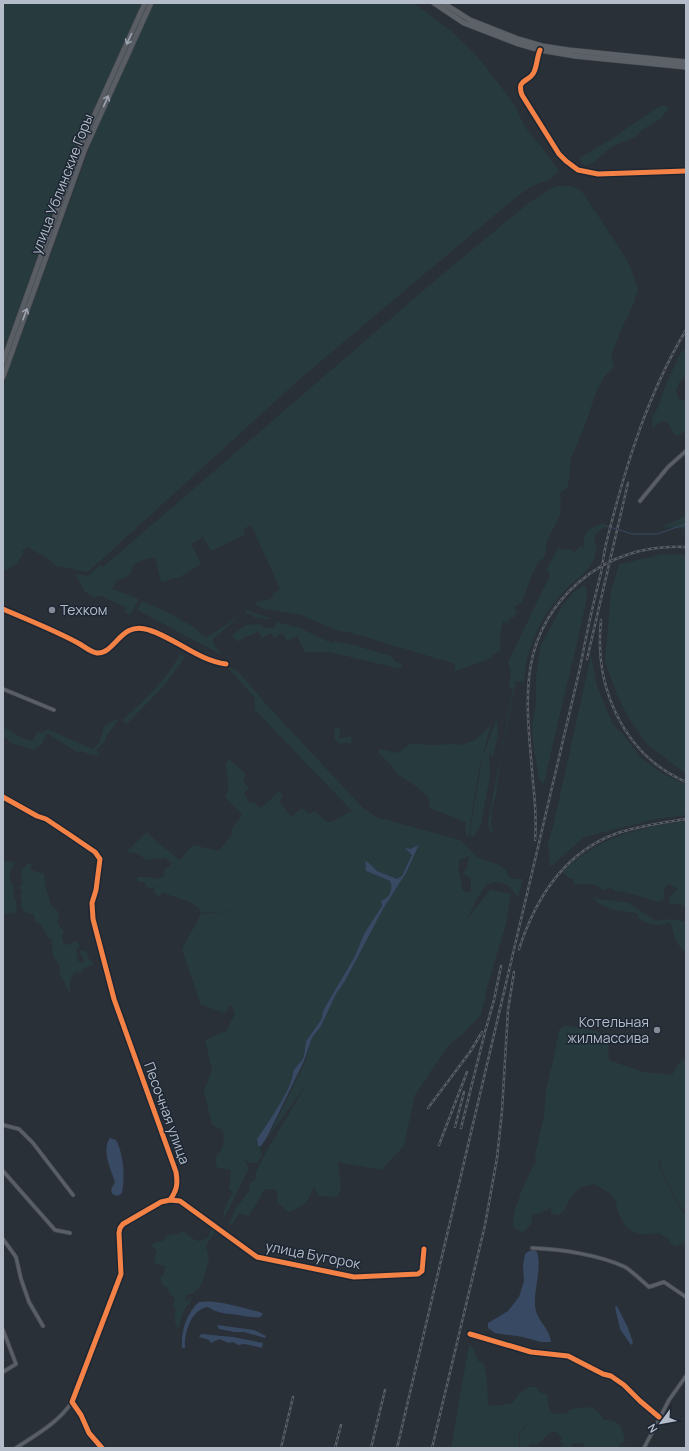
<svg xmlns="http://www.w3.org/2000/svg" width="689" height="1451" font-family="Manrope,sans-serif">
	<rect width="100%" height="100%" fill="#2a3038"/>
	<path fill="#273a3e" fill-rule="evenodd" d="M3 3H142L86 126 57 201 3 353Z
		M154 3H414L452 32 477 56 502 88 515 106 525 127 544 150 559 171 550 179 530 187 515 198 302 377 88 572 56 566 50 560 27 547 21 552H24L17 563 8 570 3 569V386L93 138Z
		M662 105 668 107V110L660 119 642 130 635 137 613 146 593 163 584 166 579 158 614 138 627 128Z
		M559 186H571L581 190 622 252 630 266 638 288 634 303 621 330 611 356 614 367 604 377 597 390 584 428 571 458 568 487 560 493 561 503 560 515 546 543V552L543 559 540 560 532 574 522 603H520L513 608 517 612 515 614 516 616 509 619 507 624 503 621 500 635V651L491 656 492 658 455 671V664L352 633 338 631 301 615 264 609 257 605 255 603 262 600 263 601 273 598 272 594 280 589 251 525 243 529 245 535 211 551 203 537 191 544 201 564 180 577 161 582 155 557C145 558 139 561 132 567L131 573 125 578 117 580 112 589 139 599 130 615 124 612 127 608 101 596 95 597 85 592 75 574 88 576 101 564 103 567 439 277 530 202 540 196 549 189Z
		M686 350V375L680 381 676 391 679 399 684 401H686V431L676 436 671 429 670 425 663 421 657 424 653 429 652 424 653 417 659 405 666 384 680 354 682 351Z
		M686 516V529L661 527Z
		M605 523 607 526 599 531 594 536 597 553H595C596 566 576 580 567 588 542 613 526 647 524 682L516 681 500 762 496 794 492 809 491 823 493 832 490 834 488 823 513 690 509 688 511 671 508 662 550 575 547 569 558 548 573 550 575 553 577 549 582 546 584 550C582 531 588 528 605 523Z
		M664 554 686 555V774L647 744 629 719 617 695 605 661 611 592 619 564Z
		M582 586H586L587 598C574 660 557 722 544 784L539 779 533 743 532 724 536 706V677L540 647 562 606 574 592Z
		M142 601 173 615 195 628 202 635 207 637 241 615 213 639 214 645 221 653 220 654 137 610Z
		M246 609 256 614 271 618 266 619 253 617 252 614H247Z
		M277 622 300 628 327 641 334 643 335 640 339 643H347L391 656 396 662 402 664 401 667 397 668 329 652H305L297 636 287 641 283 633 274 638 271 633 262 638 258 631 250 636 249 635 237 642 232 635 246 625 261 624V627L274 628Z
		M180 654 185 657 164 686 127 724 120 718 105 738 106 740 96 750 100 754C92 758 88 753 80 751L78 753 47 733 41 745 33 751 31 749 10 743 6 738 3 737V727L26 740 32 741 37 732 42 733 48 729 92 749 99 743 104 727C110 723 117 717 124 719 146 698 165 682 180 654Z
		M591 655 597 686 613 725 623 734 640 757 662 773 686 785V815L656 819 584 837 553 865 550 866 548 843 554 823Z
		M232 667 235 671 237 670 267 705 362 807 376 817 460 840 477 857 497 864 506 870 507 875 512 879H523L518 897 508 885 496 882 486 885 478 897 467 919 490 890 511 894 506 924 488 984 481 1015 463 1033 447 1047 415 1095 404 1146 381 1170 338 1162 341 1189 337 1197 319 1196 314 1187C308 1202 305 1206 288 1212L278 1203 276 1189H265L249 1216 239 1213 232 1225 229 1224 236 1208 249 1191 250 1183 256 1179V1172L266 1152 306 1085 262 1146 268 1137 305 1062 312 1038 321 1026 336 994 345 981 371 930 383 909 406 873 419 846 410 849 404 847 413 855 402 876 397 879 377 871 368 862 366 861 365 863 366 871 390 881 392 883C393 890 388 898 381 901L382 906 364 934 355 956 324 1009 321 1020 306 1040 304 1056 300 1063 293 1071C293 1082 276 1112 269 1122 264 1128 257 1136 257 1144L260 1147 262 1155 257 1163H249L244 1159 249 1168 223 1220 224 1211 233 1191 229 1190 231 1170 217 1168 215 1157C225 1148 224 1143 223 1130L212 1125 204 1091 212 1070 205 1040 226 1031 235 1014 231 1005 225 1013 201 1005 182 949 201 914 234 911 200 913 199 908 188 901 166 894 165 892 157 898 156 894 153 891 157 886 151 889 146 886 145 882H138L137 877H150L154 879 165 876 164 871 166 868 171 866V863L165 858 147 860 136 853 126 852 147 832 157 842 180 860 193 845 219 851 232 834V828L240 818 242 814 225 797 229 788 226 765 229 759 246 774 243 781 249 788 244 794 250 803H254L261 808 279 791 283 796 280 802 291 817 302 808 309 814 315 811 327 822C336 822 343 814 352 811L255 710V698L228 668ZM469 856 467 867 463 874 471 878V892H465L462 889C461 883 461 876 458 870L460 864 458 861Z
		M496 721 497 723 498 735 493 757 489 753 490 775 481 825 474 836H470L473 811 483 755Z
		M491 725C480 761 473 798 469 836L466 834V822L430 808 428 797 417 787 396 773 391 765 378 752 379 749 399 753 408 745 414 743 431 745 453 744 461 745 475 740Z
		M335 728H340L339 738C343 738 347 736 352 737L351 742 348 744 347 742 340 744C333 739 334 736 335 728Z
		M686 821V907L679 904H670L669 899 671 895 678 889 668 884 664 889V899L658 902 625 892 616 891 611 888 604 890C590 881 589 884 574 885L573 878 570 879 562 872C601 835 635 829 686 821Z
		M3 861 14 862 15 863C7 875 9 876 15 889L13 893 16 902 17 911 13 913H7L3 916Z
		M29 863 32 865 30 868 31 870 44 874 45 884 51 906 55 908 59 913 57 923 64 931 62 938 64 944 67 945 76 941 80 946 76 950 78 961 82 963 84 962 83 958 79 951H84L87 952 88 957 94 965 84 968 80 975 78 971C67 976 70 988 71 997L60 973V967L53 955 52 939 48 937 40 924 35 922 34 914C26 913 19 910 22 901L20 897 22 891 19 888 23 884 21 872 26 865Z
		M593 898 629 903 656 921 672 919 686 922V952C675 946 674 933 670 922 658 927 650 925 639 919L637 913C623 911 603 910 593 898Z
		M565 1025 597 1031 608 1040 609 1060 643 1072 672 1075 681 1060 686 1058V1184H683L686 1186V1212L679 1205 660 1167 662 1155 659 1167 678 1205 686 1215V1242L674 1247 667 1238 659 1233C638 1237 625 1232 618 1211 616 1207 617 1202 614 1199 610 1192 601 1188 594 1184L580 1188 571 1197 565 1209 559 1215 551 1213V1208L540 1213 532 1215 531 1224 523 1232 515 1229C513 1226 512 1224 513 1220 515 1206 527 1175 536 1162L535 1155 544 1116 546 1090 555 1052 559 1030Z
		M214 1228 216 1230 206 1246 209 1259 202 1284 194 1293 186 1295 185 1301 192 1298 184 1310 178 1329C174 1324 174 1317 176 1311L173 1305 175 1299 173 1296H171L167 1287 163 1286 160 1277 164 1275 165 1266 154 1263 157 1251 151 1245 157 1242 163 1241 167 1236 177 1234 179 1237 178 1234 183 1231 193 1239 199 1241 208 1238 210 1231Z
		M469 1345 472 1346 478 1361 483 1363C489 1376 486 1392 489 1406L511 1404C518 1396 524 1385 536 1387L539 1392 547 1394 548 1405 552 1414 566 1413 571 1409 591 1407 598 1412 604 1420C620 1419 622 1427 625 1440L617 1448H586L582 1443 572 1444 570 1447H564L560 1441 562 1439C554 1422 546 1438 537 1445L531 1444 527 1448 520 1447V1434L526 1425 534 1419 540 1399 534 1419 525 1425 519 1434V1448H451Z"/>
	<path fill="#384963" d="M419 845 406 873 383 909 345 981 336 994 321 1026 312 1038 304 1061 267 1137 261 1146H258L257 1139C266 1126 294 1086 293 1071L302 1060 304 1056 306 1041 321 1020 324 1009 355 956 364 934 382 906 381 901C389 898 394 889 390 881L366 871 365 862 366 861 368 862 377 871 397 879 402 876 412 855 404 847 410 849Z
		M110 1138 116 1140C124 1155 125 1176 122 1193L118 1196 112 1194C110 1188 113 1187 115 1182 111 1170 101 1149 110 1138Z
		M534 1250 537 1252C543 1271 530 1298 537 1314 541 1324 550 1330 551 1342H541L523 1337 495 1333 488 1328V1323L508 1311 519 1297 524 1281 523 1265 525 1254 529 1251Z
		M199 1302C217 1299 242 1308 260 1312L263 1314 260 1317C252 1318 245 1316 238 1315 225 1313 219 1314 208 1307 191 1309 184 1333 185 1348H182C181 1331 186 1314 199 1302Z
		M617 1306 628 1328 633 1343 631 1345 620 1329 615 1307Z
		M217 1325 254 1330 266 1336 265 1338 244 1332H234L219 1329Z
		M201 1334 233 1337 263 1343 262 1348 245 1344 238 1345 233 1342 229 1343 219 1339 211 1343 209 1340 199 1337Z"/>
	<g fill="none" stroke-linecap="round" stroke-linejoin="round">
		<path stroke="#384963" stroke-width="1" d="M607 526 632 534H657L686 524"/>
		<g stroke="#484c53" stroke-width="4.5">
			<path id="minor" d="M540 50C537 57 537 66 534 72 529 83 516 78 522 95L559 154 566 161 578 170 598 174 686 171
				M640 501 668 467 686 451
				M3 609C28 620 54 630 78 643 84 646 90 652 97 653 116 654 120 620 149 630 175 638 199 661 226 664
				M3 689 54 710
				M3 797 37 816 46 819 70 835 95 852 100 859 96 890 92 903 93 919 114 999 176 1172C178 1184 177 1190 170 1200
				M3 1125 19 1129 33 1143 73 1195
				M3 1171 55 1230 70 1233
				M3 1239 16 1257 21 1279 29 1302 43 1326
				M532 1248C560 1249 600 1255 625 1267 633 1272 641 1280 649 1287L664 1282 686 1297
				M3 1330 16 1364 3 1372
				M470 1334 531 1352 568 1356 603 1374 611 1376 624 1385 640 1401 659 1417
				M16 1448C37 1434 58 1423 72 1402
				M102 1448 89 1433 81 1415 72 1402 121 1274 119 1233 120 1228 123 1224 161 1202 170 1200 180 1201 257 1257 354 1277 418 1274 422 1271 424 1249
				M644 1448 669 1400 686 1376"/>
		</g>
		<g stroke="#484c53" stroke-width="6">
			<path id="secondary" d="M3 362 80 147 145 3
				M3 377 85 149 151 3"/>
		</g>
		<g stroke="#484c55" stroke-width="6">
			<path id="primary" d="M434 3 464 23 516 43 540 50 575 56 686 67
				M443 3 470 20 518 39 542 46 568 50 686 62"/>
		</g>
		<use href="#minor" stroke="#5a5e66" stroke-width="3"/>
		<use href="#secondary" stroke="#595d64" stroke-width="4.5"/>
		<use href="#primary" stroke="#5c6168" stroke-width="5"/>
		<g stroke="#595d64" stroke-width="2.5">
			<path id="rail" d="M601 620C594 686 622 754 686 782
				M587 659 628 483
				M535 840C537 821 535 801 533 782 527 706 514 638 579 582 609 556 647 545 686 547
				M519 949C535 900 564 853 615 834 637 826 662 823 686 819
				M428 1108 470 1052 482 1032
				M455 1127 464 1092
				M461 1128 485 1032 494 1000 501 966
				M439 1145 467 1072
				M281 1448 293 1397
				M335 1448 341 1425
				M371 1448 385 1390
				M397 1448 580 668C586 636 593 604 601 573 603 562 604 551 607 540 625 468 647 395 686 330
				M432 1448 485 1225 497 1158 502 1111 508 1010 514 972"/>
		</g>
		<use href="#rail" stroke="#1d2633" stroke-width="1" stroke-dasharray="3" stroke-linecap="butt"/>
		<g stroke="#1d2633" stroke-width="8">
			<path id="cycleway" d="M540 50C537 57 537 66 534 72 529 83 516 78 522 95L559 154 566 161 578 170 598 174 686 171
				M3 609C28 620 54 630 78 643 84 646 90 652 97 653 116 654 120 620 149 630 175 638 199 661 226 664
				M3 797 37 816 46 819 70 835 95 852 100 859 96 890 92 903 93 919 114 999 176 1172C178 1184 177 1190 170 1200
				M470 1334 531 1352 568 1356 603 1374 611 1376 624 1385 640 1401 659 1417
				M102 1448 89 1433 81 1415 72 1402 121 1274 119 1233 120 1228 123 1224 161 1202 170 1200 180 1201 257 1257 354 1277 418 1274 422 1271 424 1249"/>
		</g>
		<use href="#cycleway" stroke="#f48246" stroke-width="5"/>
	</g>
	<defs><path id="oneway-shaft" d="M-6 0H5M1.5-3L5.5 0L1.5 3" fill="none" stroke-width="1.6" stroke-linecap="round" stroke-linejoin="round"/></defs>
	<g stroke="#9da4b0">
		<use href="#oneway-shaft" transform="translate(129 39) rotate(115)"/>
		<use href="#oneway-shaft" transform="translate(106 101) rotate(-66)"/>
		<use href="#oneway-shaft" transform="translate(25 314) rotate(-70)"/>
	</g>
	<g fill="#848b96" stroke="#1d2633" stroke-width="1.5">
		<circle cx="52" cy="610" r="4"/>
		<circle cx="657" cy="1030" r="4"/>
	</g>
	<g text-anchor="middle" stroke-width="3" stroke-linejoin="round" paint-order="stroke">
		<g font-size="14" fill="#b4bcc9" stroke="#1d2633">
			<text transform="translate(62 184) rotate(-69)" y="5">улица Ублинские Горы</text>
			<text transform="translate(167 1113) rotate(70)" y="5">Песочная улица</text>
			<text transform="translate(313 1255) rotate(11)" y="5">улица Бугорок</text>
		</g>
		<g font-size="14" fill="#b4bcc9" stroke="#1d2633" text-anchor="start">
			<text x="60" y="615">Техком</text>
			<text x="649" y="1027" text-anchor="end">Котельная<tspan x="649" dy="16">жилмассива</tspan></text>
		</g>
	</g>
	<rect width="689" height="1451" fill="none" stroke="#b4bcc9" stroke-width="8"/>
	<g transform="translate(661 1423) rotate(238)" stroke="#1d2633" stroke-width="3" paint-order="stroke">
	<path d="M0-3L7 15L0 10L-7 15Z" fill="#b4bcc9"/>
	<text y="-6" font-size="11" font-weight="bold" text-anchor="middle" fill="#b4bcc9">N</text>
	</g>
</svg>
